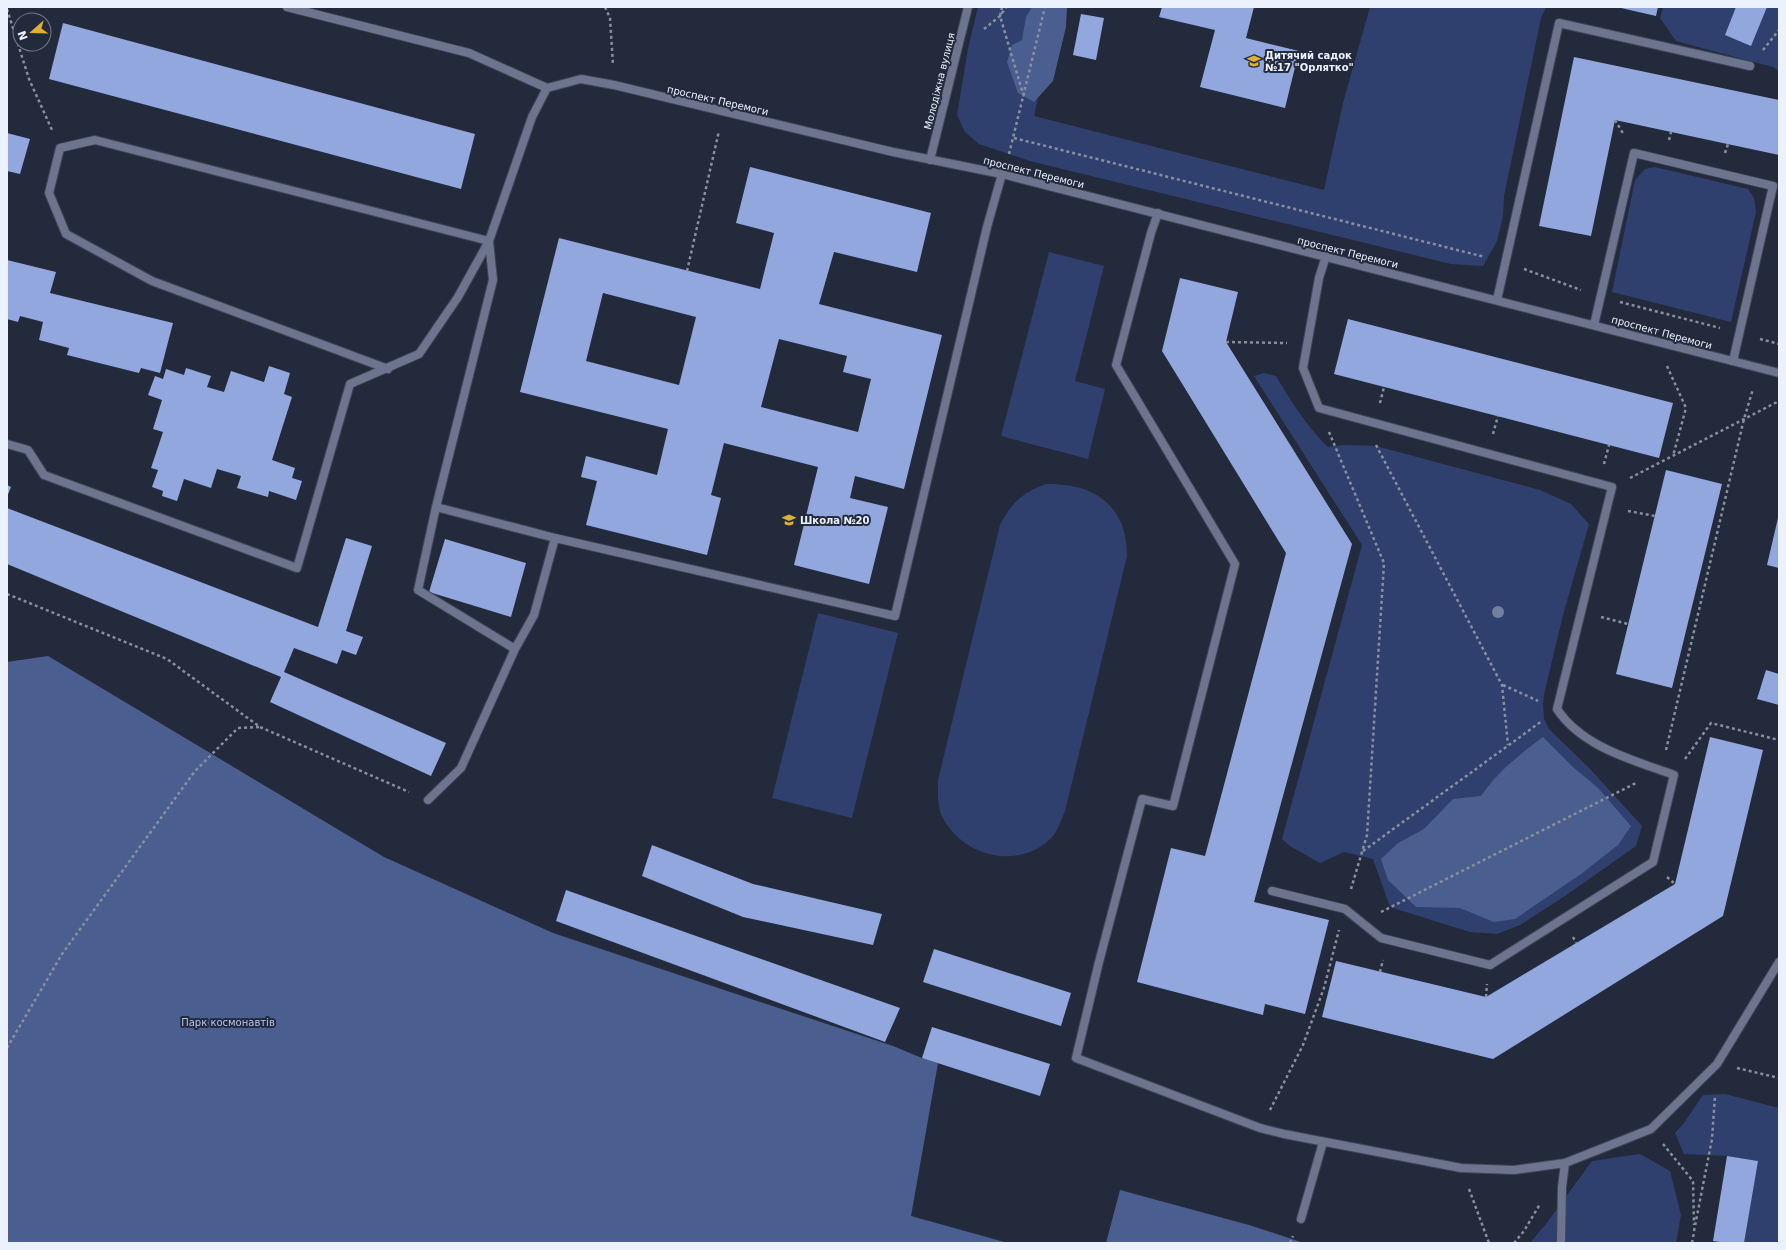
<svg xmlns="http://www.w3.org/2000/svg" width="1786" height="1250" font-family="'DejaVu Sans',sans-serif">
	<rect width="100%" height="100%" fill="#232a3c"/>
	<path fill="#30406e" d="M978 7H1058L1034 116 1324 190 1343 103 1370 7H1546L1541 18 1504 196 1503 216 1497 241 1483 266 1451 264 1030 161 979 144 965 132 957 115 968 49Z
		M1663 7H1779V71L1773 67 1676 41 1660 18Z
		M1655 167 1748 189 1754 198 1756 212 1731 322 1612 292 1635 180 1645 169Z
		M1049 252 1104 266 1075 381 1105 389 1088 459 1001 436Z
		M1264 373 1276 376C1291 401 1307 427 1328 447L1344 445 1376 446 1540 490 1571 504 1589 524 1563 615 1545 690 1543 703 1544 719 1549 729 1590 769 1642 826 1636 846 1565 896 1520 925 1497 934 1470 932 1390 907 1373 859 1344 852 1320 863 1290 846 1282 839 1362 545 1254 376Z
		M1046 484C1094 483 1127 505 1127 556L1065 811C1061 821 1057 833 1049 840 1015 871 961 855 942 816 937 805 938 792 938 780L1000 525C1012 502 1022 493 1046 484Z
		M818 613 898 633 852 818 772 798Z
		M1725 1094 1779 1108V1243H1744L1757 1161 1727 1156 1684 1154 1675 1133 1684 1123 1703 1095Z
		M1640 1154 1670 1171 1681 1215 1676 1243H1530L1546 1224 1592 1161Z"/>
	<path fill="#4b5e90" d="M1032 7H1067L1066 27 1053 81 1034 102 1018 93 1007 62 1012 45 1022 40 1026 17Z
		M48 656 384 857 553 933 893 1046 922 1058 938 1063 911 1216 1008 1243H7V662Z
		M1543 737 1573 767 1598 788 1631 826 1618 845 1581 874 1515 919 1494 922 1460 908 1416 907 1388 880 1381 859 1398 843 1424 829 1453 799 1481 796C1497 772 1520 754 1543 737Z
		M1120 1190 1249 1225 1304 1243H1106Z"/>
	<path fill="#91a7de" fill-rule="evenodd" d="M1162 7H1254L1246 38 1299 51 1285 108 1200 87 1215 30 1159 17Z
		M1621 7H1658L1656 16 1621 8Z
		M1736 7H1767L1751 46 1725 35Z
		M1081 14 1104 18 1096 60 1073 55Z
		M63 23 475 134 461 189 49 79Z
		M1574 57 1779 100V155L1615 120 1591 236 1539 226Z
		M7 133 30 139 20 174 7 171Z
		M750 167 931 213 917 272 834 252 819 304 942 335 904 489 855 476 850 498 888 507 869 584 794 565 818 467 724 443 711 495 721 498 707 555 586 525 597 481 581 477 586 456 657 475 668 429 520 392 559 238 760 289 774 233 736 223ZM603 293 696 317 679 385 586 361ZM779 339 847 356 843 372 871 379 858 432 761 407Z
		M7 260 56 272 50 293 173 323 160 373 141 368 139 373 67 355 69 348 39 340 43 322 20 316 18 322 7 319Z
		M1180 278 1238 292 1226 342 1352 544 1254 902 1329 920 1305 1014 1265 1004 1263 1015 1137 982 1171 848 1205 856 1286 553 1162 351Z
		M1348 319 1673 403 1659 458 1334 374Z
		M269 366 290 373 284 394 292 397 272 460 295 468 292 478 302 481 296 500 269 491 268 497 237 488 241 476 217 469 211 488 184 479 177 501 162 496 163 491 152 487 158 470 151 468 163 432 153 429 162 400 148 395 155 376 163 379 166 369 184 375 186 368 211 376 207 387 224 392 231 371 264 382Z
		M1666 470 1722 484 1672 688 1616 674Z
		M7 485 11 487 7 497Z
		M7 508 318 627 346 538 372 546 346 631 363 637 356 655 342 650 337 664 294 648 284 672 446 743 431 776 270 702 281 677 7 564Z
		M1778 518H1779V568L1767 565Z
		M445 539 526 563 511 617 429 592Z
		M1766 670 1779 674V705L1757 699Z
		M1710 737 1763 750 1723 916 1493 1059 1322 1017 1336 961 1486 997 1675 884Z
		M652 845 753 884 882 914 873 945 743 917 642 876Z
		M566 890 900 1008 885 1042 556 921Z
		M934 949 1071 993 1061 1026 923 982Z
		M932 1027 1050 1064 1040 1096 922 1058Z
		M1727 1156 1758 1161 1744 1243H1727L1713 1241Z"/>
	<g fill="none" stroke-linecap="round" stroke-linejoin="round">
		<g stroke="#3f4657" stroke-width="10">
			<path id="lane" d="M547 88 532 117 489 241 493 280 436 507 555 538 895 616 987 227 1002 174
				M1158 213 1151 233 1116 365 1235 564 1173 806 1142 799 1099 962 1076 1058 1260 1128 1284 1134 1461 1168 1514 1170 1565 1163 1651 1129 1717 1064 1779 962
				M1497 300 1559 23 1750 66
				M1594 325 1634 153 1773 186 1733 361
				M7 444 28 450 44 475 297 568 350 384 419 354 458 297 489 241 95 140 60 148 49 193 66 234 152 281 388 369
				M436 507 418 590 515 649
				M428 800 461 768 515 649 534 615 555 538
				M1272 891 1345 909 1381 938 1490 965 1653 862 1674 775C1633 760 1582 747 1557 709L1612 487 1319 408 1303 368 1319 278 1326 256
				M1301 1219 1323 1142
				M1561 1243 1562 1187 1565 1163"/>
		</g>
		<g stroke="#3f4657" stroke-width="10">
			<path id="street" d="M287 7 469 53 547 88 581 79 614 85 893 152 1002 174 1779 373
				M930 160 968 7"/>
		</g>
		<path stroke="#898f9f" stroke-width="2.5" stroke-dasharray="3 3" stroke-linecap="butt" d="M605 7 610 18 613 65
			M1002 7 1000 16 1024 97
			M7 9 29 79 52 130
			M984 29 1000 16 1006 7
			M1763 50 1779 30
			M1615 120 1624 135
			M1014 138 1485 257
			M1669 140 1671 132
			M1725 153 1728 144
			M1009 154 1045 7
			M1524 269 1581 290
			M687 271 719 131
			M1620 302 1720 328
			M1760 339 1779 344
			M1226 342 1287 343
			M1667 366 1686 408 1673 456
			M1380 403 1384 387
			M1329 432 1384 563 1367 835 1351 889
			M1493 434 1498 416
			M1376 445 1502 685 1508 745
			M1604 464 1609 445
			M1630 478 1779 401
			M1628 511 1655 516
			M7 594 167 659 260 727 409 792
			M1601 617 1628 624
			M1503 685 1538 701
			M1666 750 1744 419 1753 389
			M1685 759 1711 723 1779 740
			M1363 851 1542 721
			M1667 877 1675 884
			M1381 912 1636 783
			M1573 937 1576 943
			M1380 972 1383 960
			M1486 997 1487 984
			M7 1048 62 954 195 771 238 728 260 727
			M1737 1068 1779 1078
			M1270 1110 1303 1045 1324 988 1339 930
			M1663 1144 1693 1181 1694 1225
			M1469 1189 1489 1243
			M1694 1231 1712 1139 1715 1096
			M1290 1243 1293 1236
			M1514 1243 1524 1231 1540 1204
			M1692 1243 1694 1232"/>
		<use href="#lane" stroke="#6c758d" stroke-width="8"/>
		<use href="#street" stroke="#6c758d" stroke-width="8"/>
	</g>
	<circle fill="#717fa0" cx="1498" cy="612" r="6"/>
	<defs>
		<g id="school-bare" transform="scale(1.08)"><path d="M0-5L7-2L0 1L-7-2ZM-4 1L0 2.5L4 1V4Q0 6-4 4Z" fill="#deb133" stroke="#232a3c" stroke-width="2.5" paint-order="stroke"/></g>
	</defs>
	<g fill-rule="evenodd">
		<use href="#school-bare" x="1254" y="61"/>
		<use href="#school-bare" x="789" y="520"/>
	</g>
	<g text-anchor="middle" stroke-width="4" stroke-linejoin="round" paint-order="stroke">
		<g font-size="10" font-weight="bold" fill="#ecf1fe" stroke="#232a3c" text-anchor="start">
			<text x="1265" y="59">Дитячий садок<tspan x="1265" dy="12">№17 "Орлятко"</tspan></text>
			<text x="800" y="524">Школа №20</text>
		</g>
		<g font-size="10" fill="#ecf1fe" stroke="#232a3c">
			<text transform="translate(939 81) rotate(-76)" y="4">Молодіжна вулиця</text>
			<text transform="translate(718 100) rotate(13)" y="4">проспект Перемоги</text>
			<text transform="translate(1034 172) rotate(14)" y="4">проспект Перемоги</text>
			<text transform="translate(1348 252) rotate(14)" y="4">проспект Перемоги</text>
			<text transform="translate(1662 332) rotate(15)" y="4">проспект Перемоги</text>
		</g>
		<g font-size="10" fill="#b1c4f2" stroke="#232a3c">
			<text x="228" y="1026">Парк космонавтів</text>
		</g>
	</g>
	<rect width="1786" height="1250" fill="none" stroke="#ecf1fe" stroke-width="16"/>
	<g transform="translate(32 32) rotate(250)"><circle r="19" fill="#232a3c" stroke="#737a8a"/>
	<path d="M0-3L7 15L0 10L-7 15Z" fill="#deb133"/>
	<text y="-6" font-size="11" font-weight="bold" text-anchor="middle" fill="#ecf1fe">N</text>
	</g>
</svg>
